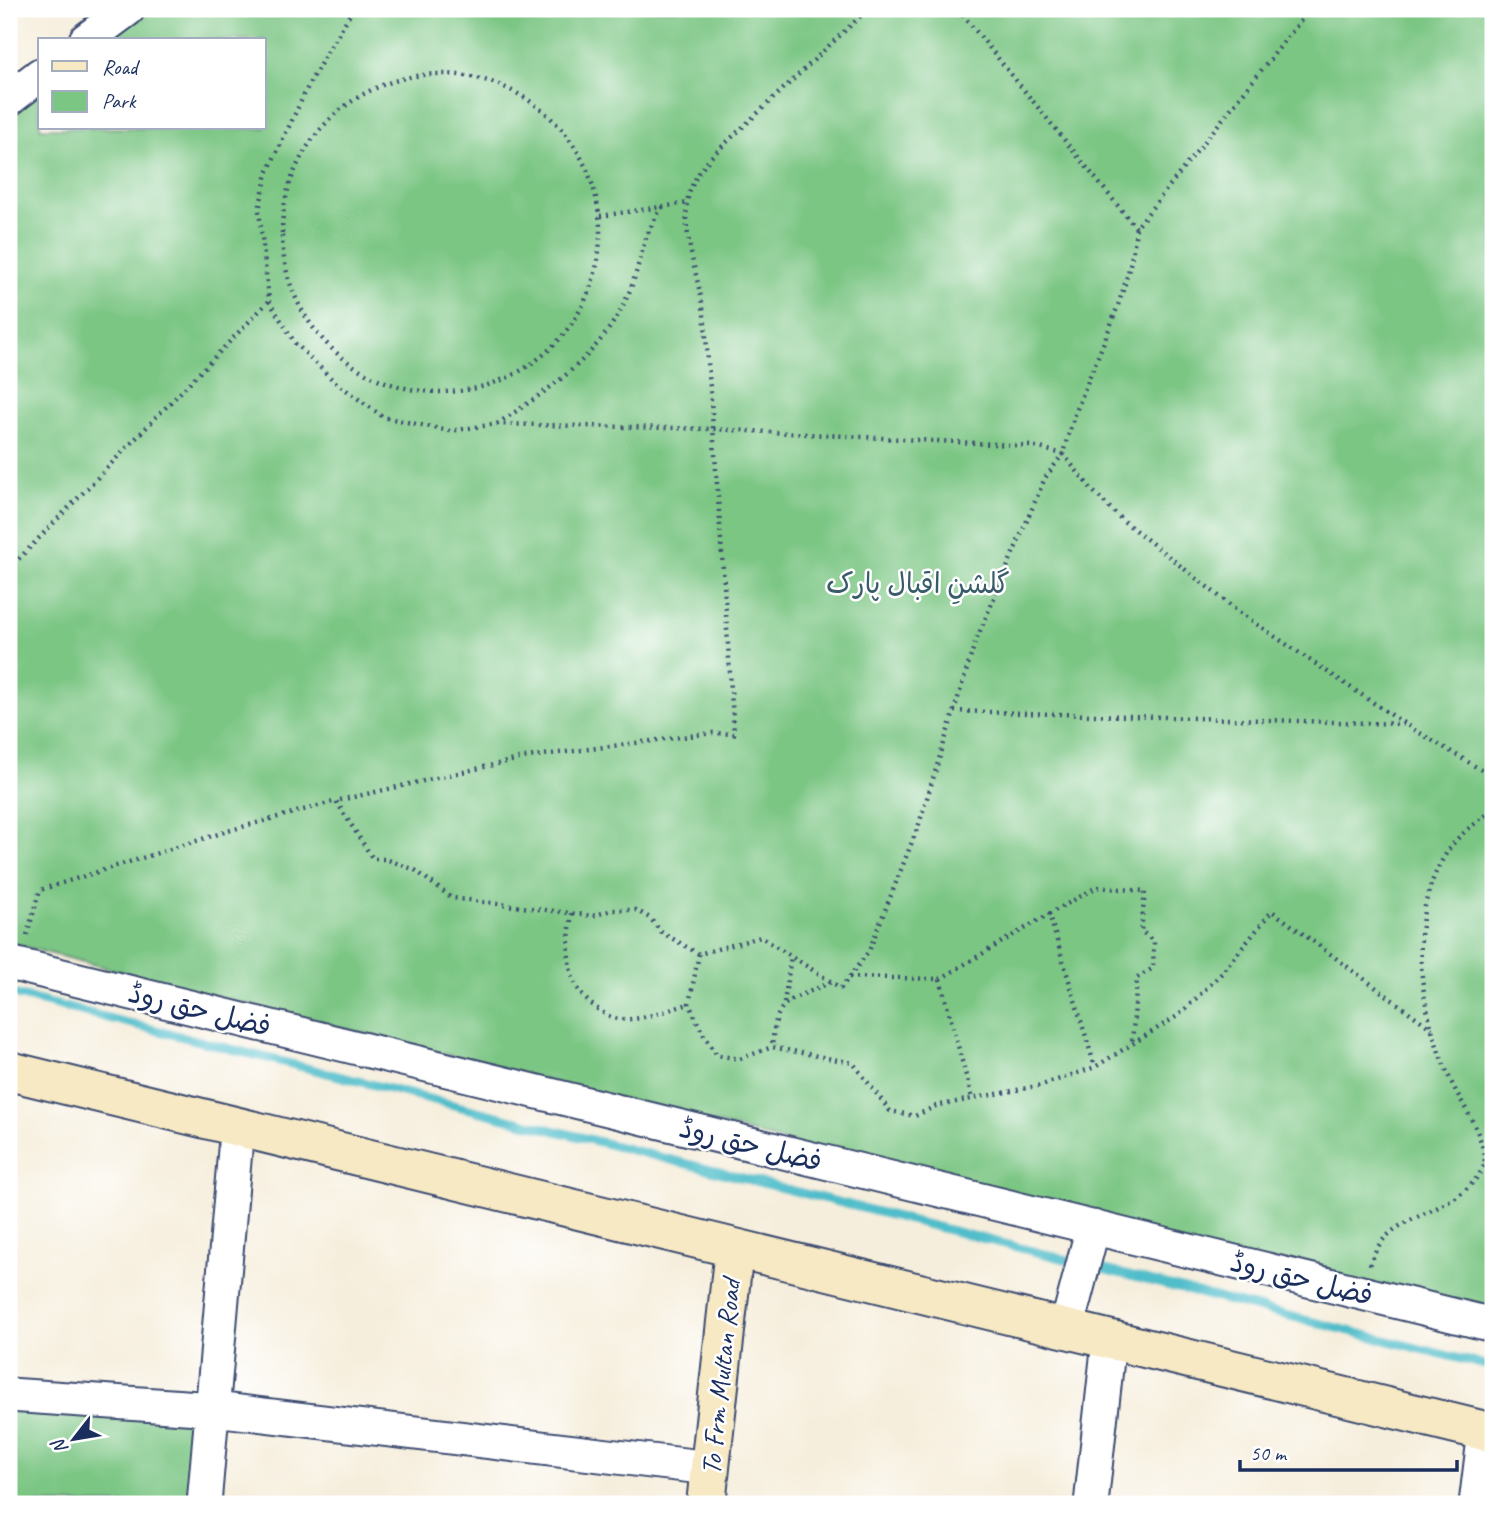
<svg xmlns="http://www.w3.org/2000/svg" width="1502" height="1513" font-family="Caveat,'Playpen Sans Arabic',sans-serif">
	<rect width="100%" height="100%" fill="#fff"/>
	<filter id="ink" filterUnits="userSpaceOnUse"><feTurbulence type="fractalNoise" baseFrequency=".0143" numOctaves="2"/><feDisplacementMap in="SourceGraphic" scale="14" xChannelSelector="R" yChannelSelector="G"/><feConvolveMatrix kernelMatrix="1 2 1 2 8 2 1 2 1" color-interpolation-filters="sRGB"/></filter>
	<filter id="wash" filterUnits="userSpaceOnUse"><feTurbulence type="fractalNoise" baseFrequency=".00686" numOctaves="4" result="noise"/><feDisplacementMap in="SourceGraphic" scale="28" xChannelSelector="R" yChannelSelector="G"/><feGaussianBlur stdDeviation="1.57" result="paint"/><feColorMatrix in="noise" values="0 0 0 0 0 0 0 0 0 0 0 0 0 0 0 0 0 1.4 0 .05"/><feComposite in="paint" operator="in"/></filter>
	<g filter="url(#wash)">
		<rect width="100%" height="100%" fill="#f6eedc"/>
		<path fill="#7cc684" stroke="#4c7a71" stroke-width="2" d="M127 9H1493V1322L9 943V99L40 75V128H264V40H86Z
			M9 1395 214 1409 204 1504H9Z"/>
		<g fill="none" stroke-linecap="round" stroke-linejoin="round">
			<path stroke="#50bdca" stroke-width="9" d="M9 993 1076 1262
				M1090 1266 1493 1367"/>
		</g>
	</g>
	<g filter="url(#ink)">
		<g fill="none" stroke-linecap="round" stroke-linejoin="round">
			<g stroke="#3c4c71" stroke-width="37">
				<path id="street" d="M86 40 128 9
					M9 99 40 75
					M9 963 1493 1325
					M1066 1330 1093 1227
					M9 1395 214 1409 710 1468
					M204 1504 237 1127
					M1091 1504 1109 1341
					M1476 1504 1485 1431"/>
			</g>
			<g stroke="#3c4c71" stroke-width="42">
				<path id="secondary" d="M9 1071 1493 1433
					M706 1504 734 1249"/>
			</g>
			<path stroke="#3c4c71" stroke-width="4.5" stroke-dasharray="2 5" stroke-linecap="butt" d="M353 9 311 80 267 173 259 210 269 301 295 343 334 381 383 417 450 431 496 424 713 429 1032 446 1063 454 1045 478 975 643 919 824 869 951 841 988 761 937 699 954 661 932 650 918 636 910H612L593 916 452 898 415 870 386 859H373L336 801 528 757 712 733 734 734C725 598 716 461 705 324 702 285 683 243 687 203 690 184 699 172 711 157L868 9
				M958 9 1136 228
				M1310 9 1136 228C1129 307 1082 377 1063 454L1094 492 1121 519 1243 615 1405 724 1493 777
				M282 233a159 159 0 1 1 318 0a159 159 0 1 1-318 0Z
				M600 216 687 203
				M497 424C550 389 601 356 628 295 643 260 639 241 663 206
				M9 569 269 301
				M954 711 1404 724
				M572 913C567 948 563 984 595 1007 601 1012 612 1019 620 1019 642 1021 667 1010 689 1004
				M1049 914 1097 887 1145 891 1141 931 1154 942 1153 968 1137 978 1132 1044
				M27 935 40 890 231 830 336 801
				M699 954 689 1004 702 1032 717 1055 740 1059 772 1047
				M849 977 940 979 1049 914 1095 1067
				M940 979 972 1098
				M831 982C788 1003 776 995 772 1047L853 1063 890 1111 915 1116 936 1106 1042 1085 1095 1067 1179 1015 1222 973 1272 911 1432 1029
				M784 1003 791 956
				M1485 1164 1493 1163
				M1370 1265C1386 1206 1457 1222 1485 1164 1483 1131 1464 1109 1451 1081 1419 1013 1402 909 1453 844 1463 831 1480 820 1493 810"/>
			<use href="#street" stroke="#fff" stroke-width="33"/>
			<use href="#secondary" stroke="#f7e9c3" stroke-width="38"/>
		</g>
	</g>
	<g text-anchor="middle" stroke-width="5" stroke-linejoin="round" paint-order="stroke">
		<g font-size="28" fill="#385c69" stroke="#fff">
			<text x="918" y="593">گلشنِ اقبال پارک</text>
		</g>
		<g font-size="28" fill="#1b2f5e" stroke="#fff">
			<text transform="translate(200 1009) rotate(14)" y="10">فضل حق روڈ</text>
			<text transform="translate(751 1144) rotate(14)" y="10">فضل حق روڈ</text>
			<text transform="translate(1302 1278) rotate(14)" y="10">فضل حق روڈ</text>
			<text transform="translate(720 1377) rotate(-84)" y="10">To Frm Multan Road</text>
		</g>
	</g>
	<rect width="1502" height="1513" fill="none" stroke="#fff" stroke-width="35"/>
	<rect x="38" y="38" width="228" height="91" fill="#ffffff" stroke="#a4acbf" stroke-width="2"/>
	<rect x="52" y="61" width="35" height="10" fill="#f7e9c3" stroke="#a4acbf" stroke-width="2"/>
	<text x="102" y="74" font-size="21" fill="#1b2f5e">Road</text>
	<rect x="52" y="91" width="35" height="21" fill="#7cc684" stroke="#a4acbf" stroke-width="2"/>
	<text x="102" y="108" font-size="21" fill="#1b2f5e">Park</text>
	<g transform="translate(74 1439) rotate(239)" stroke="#ffffff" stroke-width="5" paint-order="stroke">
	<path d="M0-5L12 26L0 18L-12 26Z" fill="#1b2f5e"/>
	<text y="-10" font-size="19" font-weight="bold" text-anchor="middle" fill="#1b2f5e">N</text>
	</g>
	<path d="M1240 1460v10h217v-10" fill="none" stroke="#1b2f5e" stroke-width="3.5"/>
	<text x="1250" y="1460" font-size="21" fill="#1b2f5e" stroke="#ffffff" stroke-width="5" paint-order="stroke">50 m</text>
</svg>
